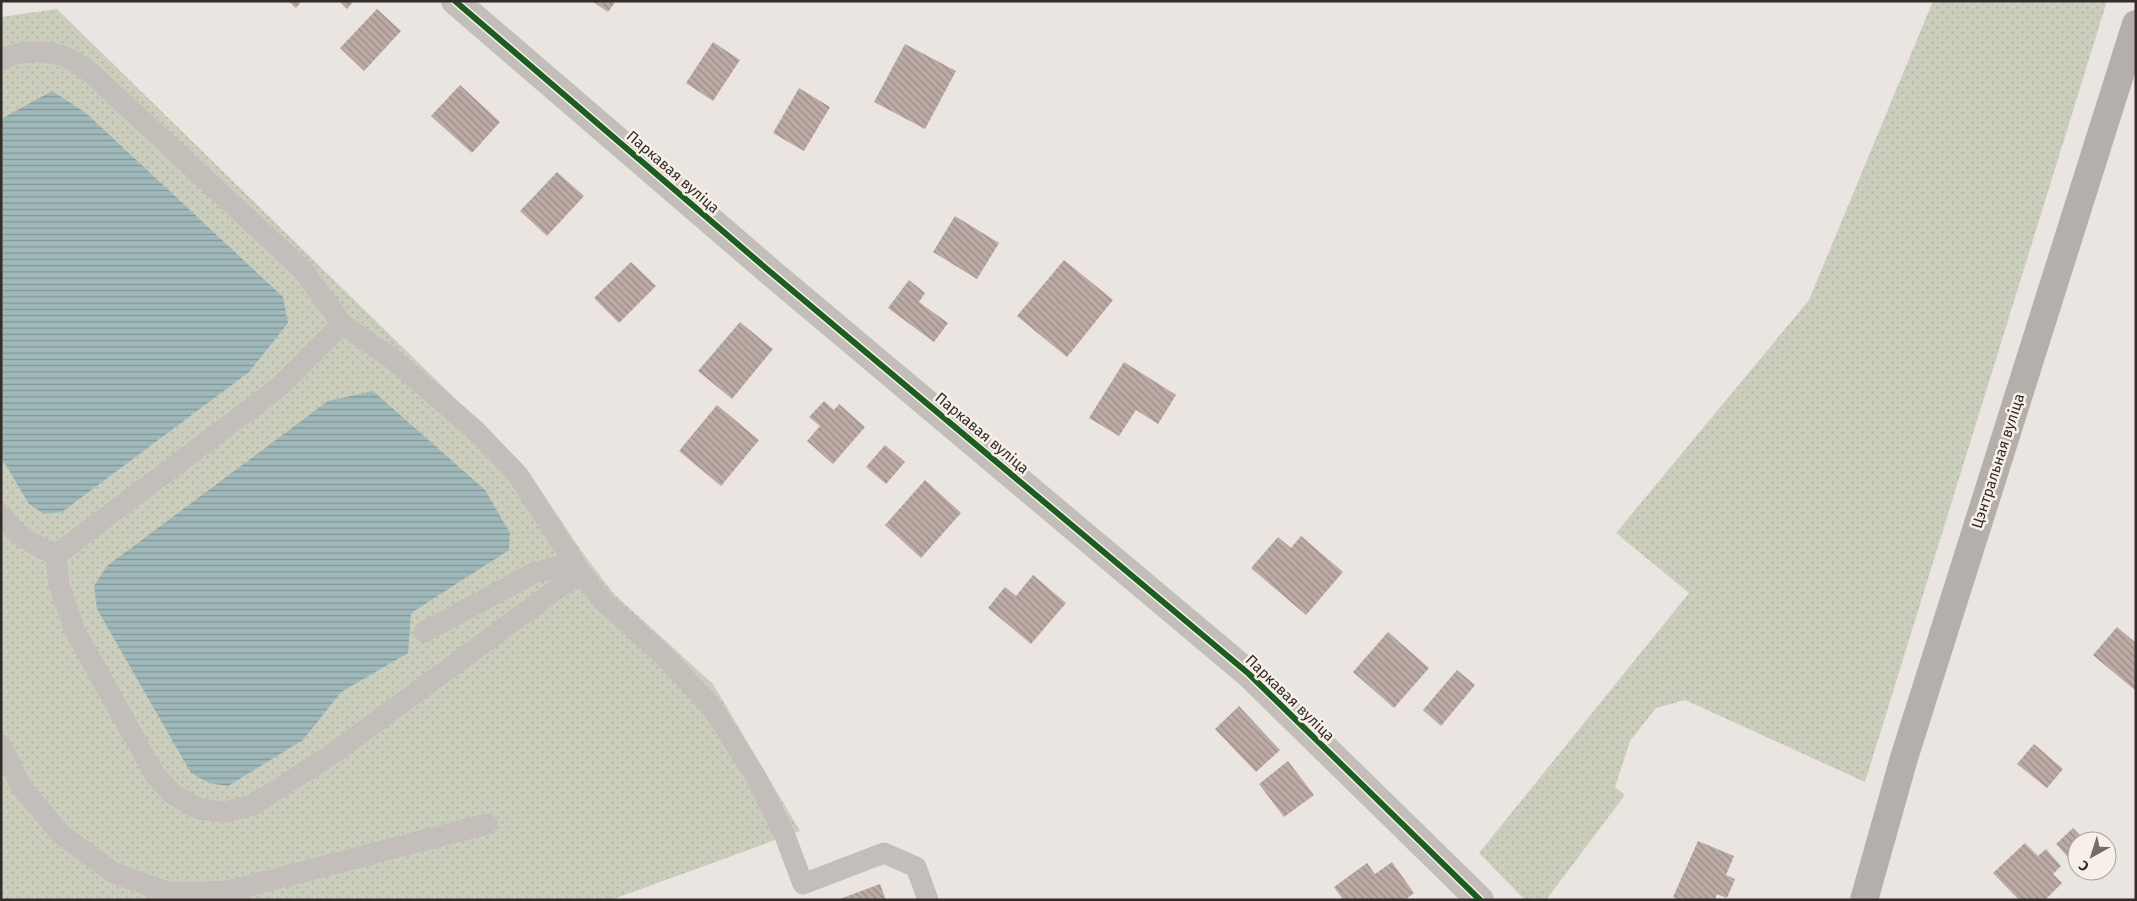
<svg xmlns="http://www.w3.org/2000/svg" width="2137" height="901" font-family="'Fira Sans',sans-serif">
	<defs>
		<pattern id="grass-dots" width="8" height="8" patternUnits="userSpaceOnUse" patternTransform="scale(1.25)"><rect width="8" height="8" fill="#cbcebc"/><path d="M2 2h.1M6 6h.1" fill="none" stroke="#afb1a2" stroke-width="1.8" stroke-linecap="round"/></pattern>
		<pattern id="water-rules" width="6" height="5" patternUnits="userSpaceOnUse" patternTransform="scale(1.25)"><rect width="6" height="5" fill="#9fb8b9"/><path d="M0 2.5h6" fill="none" stroke="#829696"/></pattern>
		<pattern id="building-back-hatch" width="6" height="6" patternUnits="userSpaceOnUse" patternTransform="scale(1.25)"><rect width="6" height="6" fill="#bcaba4"/><path d="M-1 5l2 2M0 0l6 6M5-1l2 2" fill="none" stroke="#998b86"/></pattern>
	</defs>
	<rect width="100%" height="100%" fill="#eae5e0"/>
	<path fill="url(#grass-dots)" d="M1933 1H2107L1865 782 1685 700 1656 708 1630 741 1615 787 1625 795 1546 900H1525L1479 853 1689 593 1616 533 1809 300Z
		M57 9 526 468 582 552 614 594 713 684 800 831 611 900H1V17Z"/>
	<path fill="url(#water-rules)" d="M52 91 86 113 283 297 288 323 249 372 62 512 44 514 29 504 1 457V119Z
		M373 391 485 490 510 533 509 550 411 613 408 653 341 692 303 740 228 786 209 783 191 773 97 609 94 586 107 566 328 401Z"/>
	<path fill="url(#building-back-hatch)" d="M288 1H302L296 8Z
		M339 1H354L347 9Z
		M592 1H616L608 12Z
		M377 9 401 31 364 71 340 48Z
		M713 42 740 60 713 101 686 83Z
		M905 44 956 71 925 129 874 102Z
		M460 85 500 122 472 153 431 116Z
		M799 88 830 107 804 151 773 133Z
		M557 172 584 196 547 236 520 211Z
		M955 216 999 243 977 279 933 252Z
		M1064 260 1113 300 1067 357 1017 316Z
		M631 262 656 286 619 323 594 298Z
		M909 280 925 293 919 302 948 323 934 342 888 308Z
		M740 322 773 349 732 399 698 371Z
		M1124 362 1176 395 1158 424 1136 410 1119 436 1089 418Z
		M824 401 834 410 839 404 865 427 833 464 807 441 820 426 809 417Z
		M717 405 759 440 721 486 679 451Z
		M885 445 905 462 886 484 866 467Z
		M925 480 961 513 921 558 885 525Z
		M1301 536 1343 572 1306 615 1251 568 1278 537 1291 548Z
		M1033 575 1066 603 1031 644 988 608 1005 587 1016 596Z
		M2117 627 2136 643V691L2093 655Z
		M1388 632 1429 668 1394 708 1353 672Z
		M1457 670 1475 685 1441 726 1423 710Z
		M1239 706 1280 750 1256 772 1215 729Z
		M2034 744 2063 769 2047 788 2017 764Z
		M1288 761 1314 795 1284 817 1259 784Z
		M2073 828 2086 841H2077V867L2056 844Z
		M1698 841 1734 856 1726 875 1735 879 1727 898 1717 894 1715 900H1679L1673 897Z
		M2025 843 2038 856 2046 849 2061 866 2053 874 2062 883 2045 900H2019L1993 873Z
		M1392 862 1414 893 1405 900H1339L1342 898 1334 887 1367 863 1375 874Z
		M880 884 886 900H837Z"/>
	<g fill="none" stroke-linecap="round" stroke-linejoin="round">
		<path stroke="#c3beba" stroke-width="21" d="M1 60C18 50 44 50 63 56 72 59 82 67 90 72L303 270 342 324 394 360 475 430 518 475 580 572 603 601 662 654 711 706 756 777 785 836 803 884 884 853 916 867 928 900
			M1 514C13 535 36 545 56 555L59 585 75 631 155 775 174 795 199 809 225 812 253 805 331 755 580 572
			M56 555 278 388 342 324
			M424 632 534 573 557 567 580 572
			M1 745 22 788 62 835 114 873 170 893 229 891 487 824"/>
		<path stroke="#c3beba" stroke-width="28" d="M455 1 768 270 1249 674 1480 900"/>
		<path stroke="#b4afaa" stroke-width="28" d="M1864 900 1904 758 2136 24"/>
		<g stroke="#f7f0e8" stroke-width="9">
			<path id="cycleway" d="M455 1 768 270 1249 674 1480 900"/>
		</g>
		<use href="#cycleway" stroke="#1b5e20" stroke-width="6"/>
	</g>
	<g text-anchor="middle" stroke-width="5" stroke-linejoin="round" paint-order="stroke">
		<g font-size="15" fill="#332c28" stroke="#f7f0e8">
			<text transform="translate(673 172) rotate(41)" y="5">Паркавая вуліца</text>
			<text transform="translate(982 433) rotate(40)" y="5">Паркавая вуліца</text>
			<text transform="translate(1998 461) rotate(-72)" y="5">Цэнтральная вуліца</text>
			<text transform="translate(1290 698) rotate(44)" y="5">Паркавая вуліца</text>
		</g>
	</g>
	<rect width="2137" height="901" fill="none" stroke="#332c28" stroke-width="5"/>
	<g transform="translate(2092 856) rotate(219)"><circle r="24" fill="#f7f0e8" stroke="#a9a29b"/>
	<path d="M0-4L9 19L0 12L-9 19Z" fill="#736d68"/>
	<text y="-8" font-size="14" font-weight="bold" text-anchor="middle" fill="#332c28">С</text>
	</g>
</svg>
